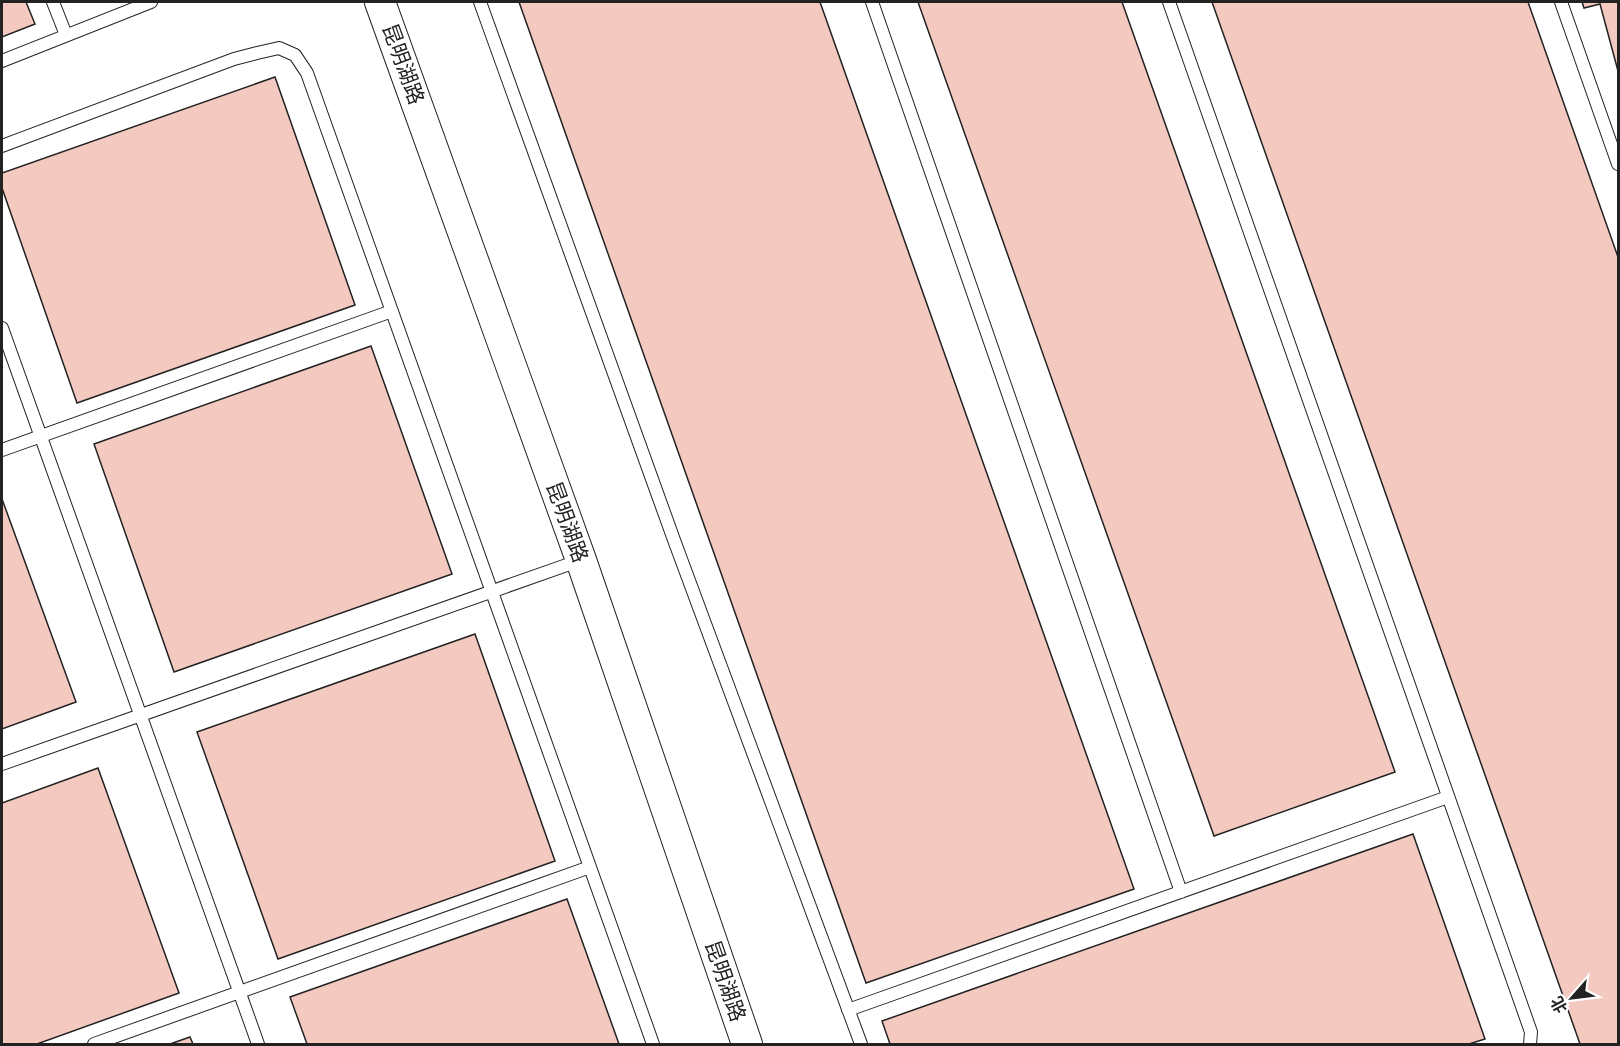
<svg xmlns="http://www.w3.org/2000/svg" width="1620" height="1046" font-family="'PT Sans','Noto Sans SC',sans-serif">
	<rect width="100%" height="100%" fill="#fff"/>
	<path fill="#f3c9c0" stroke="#222" stroke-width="1.5" d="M2 2H26L35 24 2 37Z
		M519 2H820L1134 889 866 983Z
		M918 2H1122L1395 772 1214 836Z
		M1212 2H1528L1618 257V1044H1580Z
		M1582 2H1618V71L1600 4 1584 8Z
		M275 77 355 305 77 403 2 188V173Z
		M371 346 452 574 174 672 94 444Z
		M2 499 76 702 2 729Z
		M475 634 555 861 278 959 197 732Z
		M98 768 179 993 37 1044H2V803Z
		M1413 834 1485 1039 1469 1044H890L882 1021Z
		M567 899 619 1044H307L290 997Z
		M190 1037 193 1044H170Z"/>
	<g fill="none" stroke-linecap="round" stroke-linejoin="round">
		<g stroke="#222" stroke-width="14">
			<path id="service" d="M53 2 66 35
				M480 2 674 540 861 1044
				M872 2 1181 892
				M1169 2 1531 1032 1530 1044
				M1561 2 1618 164
				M2 61 151 2
				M2 146 234 59 257 53 279 48 295 55 307 73 653 1044
				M2 328 258 1044
				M2 450 392 311
				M2 764 581 560
				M848 1010 1448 797
				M94 1044 590 867"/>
		</g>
		<g stroke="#222" stroke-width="32">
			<path id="tertiary" d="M380 2 581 560 747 1044"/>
		</g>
		<use href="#service" stroke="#fff" stroke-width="12"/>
		<use href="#tertiary" stroke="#fff" stroke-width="30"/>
	</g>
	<g text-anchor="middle" stroke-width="4.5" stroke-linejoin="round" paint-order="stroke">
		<g font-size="21" fill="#222" stroke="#fff">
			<text transform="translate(403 64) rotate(70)" y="7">昆明湖路</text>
			<text transform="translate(567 522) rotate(70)" y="7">昆明湖路</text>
			<text transform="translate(725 981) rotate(71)" y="7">昆明湖路</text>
		</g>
	</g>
	<rect width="1620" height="1046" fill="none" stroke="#222222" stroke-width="6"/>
	<g transform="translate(1572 998) rotate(242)" stroke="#ffffff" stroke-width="4.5" paint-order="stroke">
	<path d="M0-4.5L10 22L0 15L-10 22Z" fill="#222222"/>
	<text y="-9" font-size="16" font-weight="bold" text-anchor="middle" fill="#222222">北</text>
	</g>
</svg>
